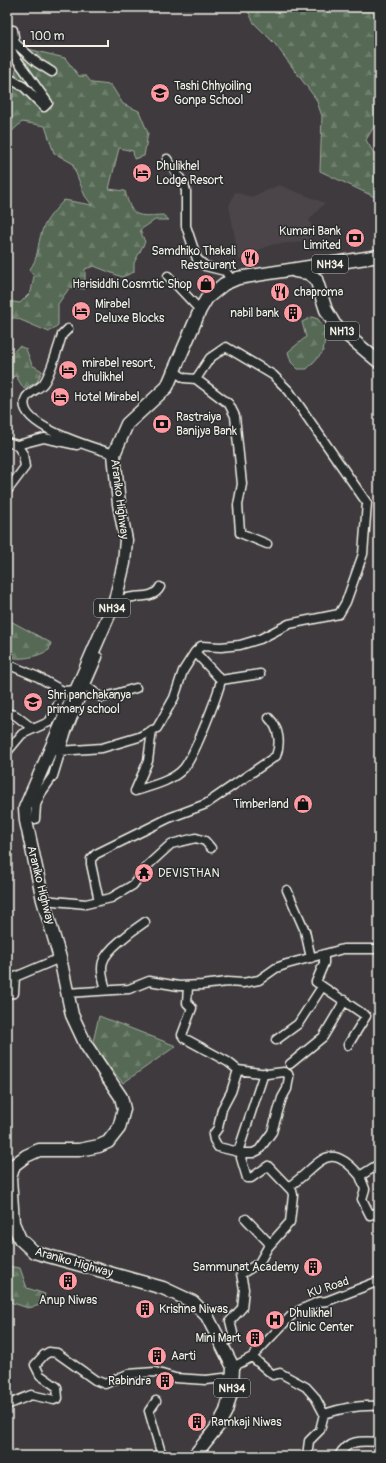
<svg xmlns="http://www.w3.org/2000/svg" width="386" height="1463" font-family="Pangolin,sans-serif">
	<defs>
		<pattern id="forest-firs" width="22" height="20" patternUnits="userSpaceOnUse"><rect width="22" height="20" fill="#556954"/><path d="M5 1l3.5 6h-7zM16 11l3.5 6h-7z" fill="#6e7f6d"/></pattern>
	</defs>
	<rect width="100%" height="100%" fill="#3e3a3e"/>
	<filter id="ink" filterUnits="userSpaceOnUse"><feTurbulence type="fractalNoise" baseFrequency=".025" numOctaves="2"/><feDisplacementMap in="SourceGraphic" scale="8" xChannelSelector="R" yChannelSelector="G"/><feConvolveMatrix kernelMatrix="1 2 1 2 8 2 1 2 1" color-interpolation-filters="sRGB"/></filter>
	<g filter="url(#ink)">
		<path fill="#4c4449" d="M279 185 325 203 309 220 311 224V239L295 243 274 244 254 252H244L245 259 239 260 229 206 235 192 251 197Z"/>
		<path fill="url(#forest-firs)" stroke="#a4ad9e" d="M246 7H379V118L366 140 375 155 379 156V199L320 171 322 116 316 99 275 44 254 23Z
			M24 48 65 58 79 76H86L92 83 111 85 123 104 139 111 148 133 144 156 134 159 133 151 119 148 109 189 125 191C132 219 137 216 163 215L169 220H155L140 230 145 242 134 263V272L122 277 94 266 85 269V289L70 287 58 304V325L49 332 16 318H7V301L20 303 31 292 34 276 29 270C39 259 37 245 42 231 46 219 56 209 64 200L92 205 85 196 72 163 54 153 45 126 22 122 10 133H7V100L13 98 16 69 24 60Z
			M312 317 318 319 326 331 323 352 307 369H298L291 362 288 352 306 337 302 322Z
			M19 346 26 349 32 365 42 371 37 382 24 389 16 376 7 378V359Z
			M7 619 51 643 49 650C37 657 20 661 7 656Z
			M99 1016 176 1046 123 1083 92 1046Z
			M7 1266 20 1268 27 1288 45 1294 41 1305 28 1308 7 1301Z"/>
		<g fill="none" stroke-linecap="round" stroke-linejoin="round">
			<g stroke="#f4f1e8" stroke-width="11">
				<path id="minor" d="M7 33 8 30H13L15 43 36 62 52 72
					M7 38 13 54 48 103 44 107 24 87 7 77
					M167 159 184 184 186 191V226L197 259 205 266 225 271 232 280
					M168 276 200 310
					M68 329 62 335C59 345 49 377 43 384 38 390 27 392 25 400 17 426 95 448 114 454
					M174 371 184 378 196 379 229 404 235 416 242 484 238 505 240 531V533L267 544
					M7 442 17 445 23 454 25 467 7 491
					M17 445 44 438 77 445
					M115 601C120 601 123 599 128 598 139 595 154 599 160 587
					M195 652 201 646 221 647 240 645 260 639 289 624 339 614 346 602 363 554 367 503 289 391 273 375 226 347 210 358 196 379
					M7 664 38 677 63 691 77 690 82 694 66 734 53 776 41 793 36 805 35 819
					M85 685 102 698 136 688
					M84 689 98 657
					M7 713 15 715 32 728
					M51 746 60 751 102 748 139 737 157 728 174 698 183 671 195 652 221 680 260 674
					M7 752 22 734 49 722 55 712 63 691
					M135 791C151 786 173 781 184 768 194 756 218 695 221 680
					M135 791 148 761 152 730
					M287 890 305 931 311 958
					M43 900 86 904 111 898 133 885 147 866 171 844 196 838 205 841 211 848
					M99 901 91 864V859L96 854 169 818 206 804 276 756C281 743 279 728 269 718
					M324 954V963L316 982 366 1016 348 1045
					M188 986 187 1003 192 1008 182 1035 184 1038 228 1062 238 1070 267 1074 284 1072 288 1074 289 1077 287 1089 282 1098 272 1132 259 1150 253 1153H243L241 1158 247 1178H251L268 1166 292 1191 293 1195 290 1222 268 1247 259 1263 241 1274 244 1289 242 1308 230 1321 233 1333 232 1338 222 1343
					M106 989C98 965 101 957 120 941 128 934 136 928 145 922
					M67 993 129 989 149 981 179 986 202 985 227 982 243 983 259 980 276 968 287 964 343 949H379
					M7 994 14 993 15 977 60 958
					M276 1040 298 1024 322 987
					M290 1064 323 1037 345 1000
					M238 1070 231 1092 222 1109 218 1128 213 1135 214 1140 218 1147 243 1153
					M238 1152 264 1073
					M360 1176 365 1189 362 1199 370 1215 379 1212
					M288 1187C319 1168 326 1136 360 1176L379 1164
					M246 1219 270 1244
					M252 1357 273 1375 280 1373 306 1387 315 1397 324 1414C342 1408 360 1405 379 1406
					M233 1367 252 1357 291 1316 300 1310 318 1302 327 1301 379 1281
					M156 1401 149 1411 162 1456
					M7 1405 31 1395 54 1400 58 1398 57 1387 40 1375 35 1365 44 1355 49 1352 57 1353 95 1380 105 1384 128 1374 155 1372 175 1378 206 1380 232 1377
					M307 1456 309 1441 320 1430 324 1414
					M339 1456C347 1439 362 1441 379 1442"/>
			</g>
			<g stroke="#f4f1e8" stroke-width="15">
				<path id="highway" d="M295 271 308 273 316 279 326 310 335 325 379 362
					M194 1456 218 1426 226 1411 232 1389 233 1367 207 1316 193 1302 163 1288 34 1252 20 1239 13 1223 10 1178 14 1165 26 1156 39 1150H79L99 1146 108 1142 119 1128 124 1109 121 1097 86 1045 72 1015 60 958 43 900 26 821 25 808 115 601 124 563 126 540 119 504 114 454 127 424 167 387 200 310 207 298 224 284 238 278 379 256"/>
			</g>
			<use href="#minor" stroke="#2a2d2e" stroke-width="8"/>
			<use href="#highway" stroke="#2a2d2e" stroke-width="12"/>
		</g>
	</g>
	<defs>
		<g id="school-disc" transform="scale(1)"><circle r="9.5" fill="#ff9aa2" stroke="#2a2d2e"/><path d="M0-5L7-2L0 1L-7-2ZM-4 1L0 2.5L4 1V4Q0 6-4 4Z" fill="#111"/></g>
		<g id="hotel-disc" transform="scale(1)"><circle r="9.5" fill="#ff9aa2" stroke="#2a2d2e"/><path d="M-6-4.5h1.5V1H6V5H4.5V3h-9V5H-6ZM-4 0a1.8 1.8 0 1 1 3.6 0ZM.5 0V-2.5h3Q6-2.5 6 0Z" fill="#111"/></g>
		<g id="bank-disc" transform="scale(1)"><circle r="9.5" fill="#ff9aa2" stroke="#2a2d2e"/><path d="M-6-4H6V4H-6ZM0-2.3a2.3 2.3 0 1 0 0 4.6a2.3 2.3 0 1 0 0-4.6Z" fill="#111"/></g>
		<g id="restaurant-disc" transform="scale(1)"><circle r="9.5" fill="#ff9aa2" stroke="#2a2d2e"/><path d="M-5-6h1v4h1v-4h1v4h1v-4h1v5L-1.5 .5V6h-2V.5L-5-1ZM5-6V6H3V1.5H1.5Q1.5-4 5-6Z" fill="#111"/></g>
		<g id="shop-disc" transform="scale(1)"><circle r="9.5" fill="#ff9aa2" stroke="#2a2d2e"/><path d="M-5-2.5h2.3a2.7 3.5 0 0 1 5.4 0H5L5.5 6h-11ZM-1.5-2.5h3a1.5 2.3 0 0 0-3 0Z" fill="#111"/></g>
		<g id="building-disc" transform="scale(1)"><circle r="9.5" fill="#ff9aa2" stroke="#2a2d2e"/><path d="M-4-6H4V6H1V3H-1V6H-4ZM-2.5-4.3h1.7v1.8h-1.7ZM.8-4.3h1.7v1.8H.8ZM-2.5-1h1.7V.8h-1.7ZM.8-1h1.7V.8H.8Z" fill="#111"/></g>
		<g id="temple-disc" transform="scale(1)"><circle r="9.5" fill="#ff9aa2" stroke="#2a2d2e"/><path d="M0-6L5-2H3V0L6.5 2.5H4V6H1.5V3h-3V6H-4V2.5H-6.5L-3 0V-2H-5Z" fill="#111"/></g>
		<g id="hospital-disc" transform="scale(1)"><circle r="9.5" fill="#ff9aa2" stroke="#2a2d2e"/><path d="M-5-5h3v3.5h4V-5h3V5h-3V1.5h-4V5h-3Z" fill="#111"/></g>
	</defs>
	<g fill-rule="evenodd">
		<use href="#school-disc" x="160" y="93"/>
		<use href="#hotel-disc" x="142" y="173"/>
		<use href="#bank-disc" x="355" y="238"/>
		<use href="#restaurant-disc" x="250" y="258"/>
		<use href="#shop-disc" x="206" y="284"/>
		<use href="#restaurant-disc" x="280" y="292"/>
		<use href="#hotel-disc" x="81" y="311"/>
		<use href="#building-disc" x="293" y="313"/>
		<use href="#hotel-disc" x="68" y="370"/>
		<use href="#hotel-disc" x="60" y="397"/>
		<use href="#bank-disc" x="162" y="424"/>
		<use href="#school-disc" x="33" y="702"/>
		<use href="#shop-disc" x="303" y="804"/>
		<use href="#temple-disc" x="144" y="873"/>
		<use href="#building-disc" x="313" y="1267"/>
		<use href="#building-disc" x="68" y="1281"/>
		<use href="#building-disc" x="145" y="1309"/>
		<use href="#hospital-disc" x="275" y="1320"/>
		<use href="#building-disc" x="255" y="1338"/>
		<use href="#building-disc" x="157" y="1356"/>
		<use href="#building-disc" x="165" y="1381"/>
		<use href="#building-disc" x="197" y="1422"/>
	</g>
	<g text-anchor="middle" stroke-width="3" stroke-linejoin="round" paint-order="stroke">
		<g fill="#2a2d2e" stroke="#b7b6b0" stroke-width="1">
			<rect x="312" y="255" width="36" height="18" rx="3"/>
			<rect x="325" y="322" width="34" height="18" rx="3"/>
			<rect x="94" y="599" width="36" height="18" rx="3"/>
			<rect x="214" y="1379" width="36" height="18" rx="3"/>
		</g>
		<g font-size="11" font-weight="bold" fill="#f4f1e8">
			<text x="330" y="268">NH34</text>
			<text x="342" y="335">NH13</text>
			<text x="112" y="612">NH34</text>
			<text x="232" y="1392">NH34</text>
		</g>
		<g font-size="12" fill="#f4f1e8" stroke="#2a2d2e" text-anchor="start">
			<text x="174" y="90">Tashi Chhyoiling<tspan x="174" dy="14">Gonpa School</tspan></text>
			<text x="156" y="170">Dhulikhel<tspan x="156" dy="14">Lodge Resort</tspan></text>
			<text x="341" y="235" text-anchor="end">Kumari Bank<tspan x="341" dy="14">Limited</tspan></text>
			<text x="236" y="255" text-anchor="end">Samdhiko Thakali<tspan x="236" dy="14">Restaurant</tspan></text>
			<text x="192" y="288" text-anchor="end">Harisiddhi Cosmtic Shop</text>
			<text x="294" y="296">chaproma</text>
			<text x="95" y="308">Mirabel<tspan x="95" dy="14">Deluxe Blocks</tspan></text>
			<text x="279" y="317" text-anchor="end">nabil bank</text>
			<text x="82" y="367">mirabel resort,<tspan x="82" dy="14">dhulikhel</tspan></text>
			<text x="74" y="401">Hotel Mirabel</text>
			<text x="176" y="421">Rastraiya<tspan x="176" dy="14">Banijya Bank</tspan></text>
			<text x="47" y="699">Shri panchakanya<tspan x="47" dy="14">primary school</tspan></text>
			<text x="289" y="808" text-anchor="end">Timberland</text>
			<text x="158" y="877">DEVISTHAN</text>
			<text x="299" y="1271" text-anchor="end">Sammunat Academy</text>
			<text x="68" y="1304" text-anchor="middle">Anup Niwas</text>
			<text x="159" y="1313">Krishna Niwas</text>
			<text x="289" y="1317">Dhulikhel<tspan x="289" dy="14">Clinic Center</tspan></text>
			<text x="241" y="1342" text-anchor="end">Mini Mart</text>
			<text x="171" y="1360">Aarti</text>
			<text x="151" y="1385" text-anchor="end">Rabindra</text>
			<text x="211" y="1426">Ramkaji Niwas</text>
		</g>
		<g font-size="12" fill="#f4f1e8" stroke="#2a2d2e">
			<text transform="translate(120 499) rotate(83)" y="4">Araniko Highway</text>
			<text transform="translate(41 885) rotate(76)" y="4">Araniko Highway</text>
			<text transform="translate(74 1262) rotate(16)" y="4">Araniko Highway</text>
			<text transform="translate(328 1287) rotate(-18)" y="4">KU Road</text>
		</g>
	</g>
	<rect width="386" height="1463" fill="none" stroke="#2a2d2e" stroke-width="24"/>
	<rect x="12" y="12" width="362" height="1439" fill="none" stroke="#f4f1e8" stroke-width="1.5" filter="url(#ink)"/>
	<path d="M24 40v6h84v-6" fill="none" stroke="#f4f1e8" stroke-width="2"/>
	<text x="30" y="40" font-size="12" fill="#f4f1e8" stroke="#2a2d2e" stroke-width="3" paint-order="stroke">100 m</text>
</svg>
